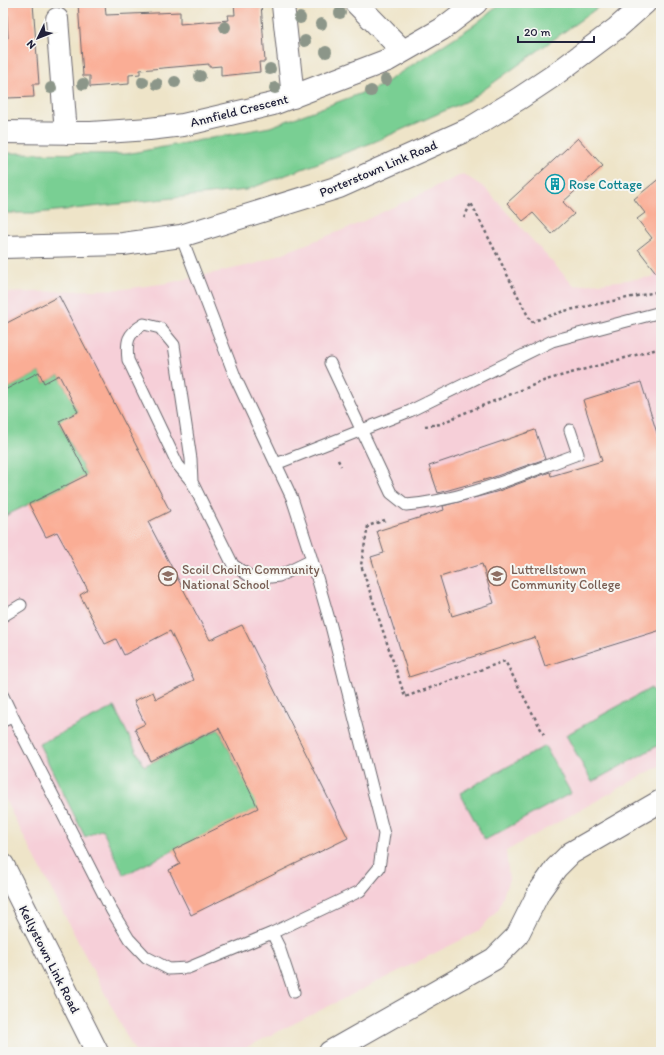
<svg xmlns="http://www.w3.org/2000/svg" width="664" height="1055" font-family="Itim,sans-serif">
	<rect width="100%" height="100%" fill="#f6f6f2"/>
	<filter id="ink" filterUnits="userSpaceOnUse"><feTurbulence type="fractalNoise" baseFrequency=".025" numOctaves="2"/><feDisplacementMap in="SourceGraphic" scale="8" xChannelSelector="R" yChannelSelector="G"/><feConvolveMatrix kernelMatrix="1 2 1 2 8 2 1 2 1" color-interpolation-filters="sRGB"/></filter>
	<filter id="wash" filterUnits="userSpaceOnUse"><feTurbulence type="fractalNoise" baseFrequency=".012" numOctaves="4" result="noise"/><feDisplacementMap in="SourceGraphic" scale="16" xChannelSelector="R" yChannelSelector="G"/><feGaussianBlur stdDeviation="0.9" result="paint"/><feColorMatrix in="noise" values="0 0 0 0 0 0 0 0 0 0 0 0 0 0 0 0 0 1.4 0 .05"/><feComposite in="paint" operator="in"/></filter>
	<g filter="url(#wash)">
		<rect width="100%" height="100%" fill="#eee4c8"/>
		<path fill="#f6cfd8" d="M463 174 485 188 574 286 653 277 656 269 661 265V765L506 851 509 879 499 908 479 931 237 1052H135L3 796V293L124 289 168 283 255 264 353 226Z"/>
		<path fill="#79cf93" stroke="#4e7867" d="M502 3H604L471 99 374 142 246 190 37 213H3V153L126 154 270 127 378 87 474 25Z
			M39 372 44 383 59 375 78 412 59 422 87 475 3 517V391Z
			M651 688 661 705V744L592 782 566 735Z
			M114 707 144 766 219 729 242 776 271 802 124 875 102 829 85 837 39 744Z
			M545 746 571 793 485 840 460 793Z"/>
		<g id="blocks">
			<path fill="#faad95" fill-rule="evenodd" d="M6 3H33L39 84H33L34 97 7 98 3 46V38H8Z
				M78 3H105L106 15 180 12V24L229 20 228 15H235L234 3H261L265 62H259L260 72 221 76V66L209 67V64L140 70V74L129 75V84L90 87V76H83Z
				M578 138 603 166 563 202 574 214 552 234 533 213 523 221 507 203Z
				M661 177V279L638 249 652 238 637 219 645 213 634 199Z
				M59 296 170 511 148 522 210 640 242 625 348 838 191 915 169 870 180 864 173 850 258 808 219 728 151 762 135 729 145 724 134 701 153 692 156 699 194 680 170 631 124 655 116 639 105 644 80 595 88 590 69 554 57 532 46 537 29 504 87 475 59 421 78 412 59 375 44 383 39 372 3 391V325Z
				M641 382 661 446V630L545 666 535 637 409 677 371 557 384 553 377 531 444 510 443 506 496 492 550 472 551 476 602 461 583 400ZM482 564 494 603 452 616 440 577Z
				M535 430 545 459 491 478 438 493 429 466Z"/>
		</g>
	</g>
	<g filter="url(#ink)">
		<use href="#blocks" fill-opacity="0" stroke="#69666c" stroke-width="1"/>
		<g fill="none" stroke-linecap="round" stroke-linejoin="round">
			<g stroke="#69666c" stroke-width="13">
				<path id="service" d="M330 363 391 493 406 505C466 500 522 474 578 454L570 430
					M276 464 410 411 552 341 661 312
					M192 482 191 459 174 345 160 328 144 324C127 334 126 341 128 360L178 465 192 482 233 565 254 579 279 576 312 560
					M3 616 21 605
					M3 696 13 717 3 721
					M13 717 112 911 129 939 146 957 169 969 188 968 272 933 360 891 379 868 384 834 331 626 312 560 292 498 236 379 181 236
					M272 933 279 947 294 992"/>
			</g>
			<g stroke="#69666c" stroke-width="24">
				<path id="minor" d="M356 3 403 51
					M283 5 293 97
					M57 19 66 133
					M3 132 91 133 149 129 183 125 273 104 388 60 442 29 476 3
					M3 865 97 1052
					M330 1052 494 959 517 936 539 892 556 868 571 853 661 801"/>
			</g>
			<g stroke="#69666c" stroke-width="24">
				<path id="tertiary" d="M3 247 123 244 181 236 339 187 469 129 520 98 553 76 617 28 645 3"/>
			</g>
			<path stroke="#69666c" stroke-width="2.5" stroke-dasharray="3 3" stroke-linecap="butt" d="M464 218 471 203 531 322 564 311 661 291
				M425 426 441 424 457 416 546 380 661 348
				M338 460 341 466
				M385 520 368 526 361 565 405 697 505 661 544 735"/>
			<use href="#service" stroke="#fff" stroke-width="11"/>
			<use href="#minor" stroke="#fff" stroke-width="22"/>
			<use href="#tertiary" stroke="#fff" stroke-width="22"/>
		</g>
		<g fill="#8c9689">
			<circle cx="340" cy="13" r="6"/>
			<circle cx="300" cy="18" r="6"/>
			<circle cx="321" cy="24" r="6"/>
			<circle cx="225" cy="27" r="6"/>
			<circle cx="305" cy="41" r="6"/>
			<circle cx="326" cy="52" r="6"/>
			<circle cx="270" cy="69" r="6"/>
			<circle cx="200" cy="76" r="6"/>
			<circle cx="386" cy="80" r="6"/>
			<circle cx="143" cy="82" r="6"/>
			<circle cx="175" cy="82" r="6"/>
			<circle cx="83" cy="84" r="6"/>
			<circle cx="157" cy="84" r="6"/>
			<circle cx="51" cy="88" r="6"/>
			<circle cx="275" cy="88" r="6"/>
			<circle cx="371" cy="91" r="6"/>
		</g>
	</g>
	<defs>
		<g id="building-ring" transform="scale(1)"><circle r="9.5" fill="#f6f6f2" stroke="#0f9aa8" stroke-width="1.5"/><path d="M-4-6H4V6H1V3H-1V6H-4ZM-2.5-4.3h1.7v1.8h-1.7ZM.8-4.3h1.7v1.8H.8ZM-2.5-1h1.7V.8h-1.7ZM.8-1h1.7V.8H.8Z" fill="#0f9aa8"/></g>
		<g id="school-ring" transform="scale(1)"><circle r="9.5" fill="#f6f6f2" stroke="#8d6e63" stroke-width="1.5"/><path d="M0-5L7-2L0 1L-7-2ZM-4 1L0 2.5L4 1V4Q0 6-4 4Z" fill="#8d6e63"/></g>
	</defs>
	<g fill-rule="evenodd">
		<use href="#building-ring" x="555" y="184"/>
		<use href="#school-ring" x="168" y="576"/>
		<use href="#school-ring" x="497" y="576"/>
	</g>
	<g text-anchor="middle" stroke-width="4" stroke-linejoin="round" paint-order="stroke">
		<g font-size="13" fill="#22223b" stroke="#f6f6f2">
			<text transform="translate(239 110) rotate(-14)" y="5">Annfield Crescent</text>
			<text transform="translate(378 168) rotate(-23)" y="5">Porterstown Link Road</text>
			<text transform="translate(50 959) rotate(63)" y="5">Kellystown Link Road</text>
		</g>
		<g font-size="13" fill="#0d838f" stroke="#f6f6f2" text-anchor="start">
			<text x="569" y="189">Rose Cottage</text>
		</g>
		<g font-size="13" fill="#785e54" stroke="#f6f6f2" text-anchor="start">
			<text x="182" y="574">Scoil Choilm Community<tspan x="182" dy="15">National School</tspan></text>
			<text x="511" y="574">Luttrellstown<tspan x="511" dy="15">Community College</tspan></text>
		</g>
	</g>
	<rect width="664" height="1055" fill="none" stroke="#f6f6f2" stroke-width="16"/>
	<g transform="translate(38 38) rotate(227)" stroke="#f6f6f2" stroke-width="3" paint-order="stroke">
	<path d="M0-3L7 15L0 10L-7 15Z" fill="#22223b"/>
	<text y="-6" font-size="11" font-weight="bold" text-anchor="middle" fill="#22223b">N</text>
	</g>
	<path d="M518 36v6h76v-6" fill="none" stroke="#22223b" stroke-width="2"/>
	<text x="524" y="36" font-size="12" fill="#22223b" stroke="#f6f6f2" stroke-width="3" paint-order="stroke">20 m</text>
</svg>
